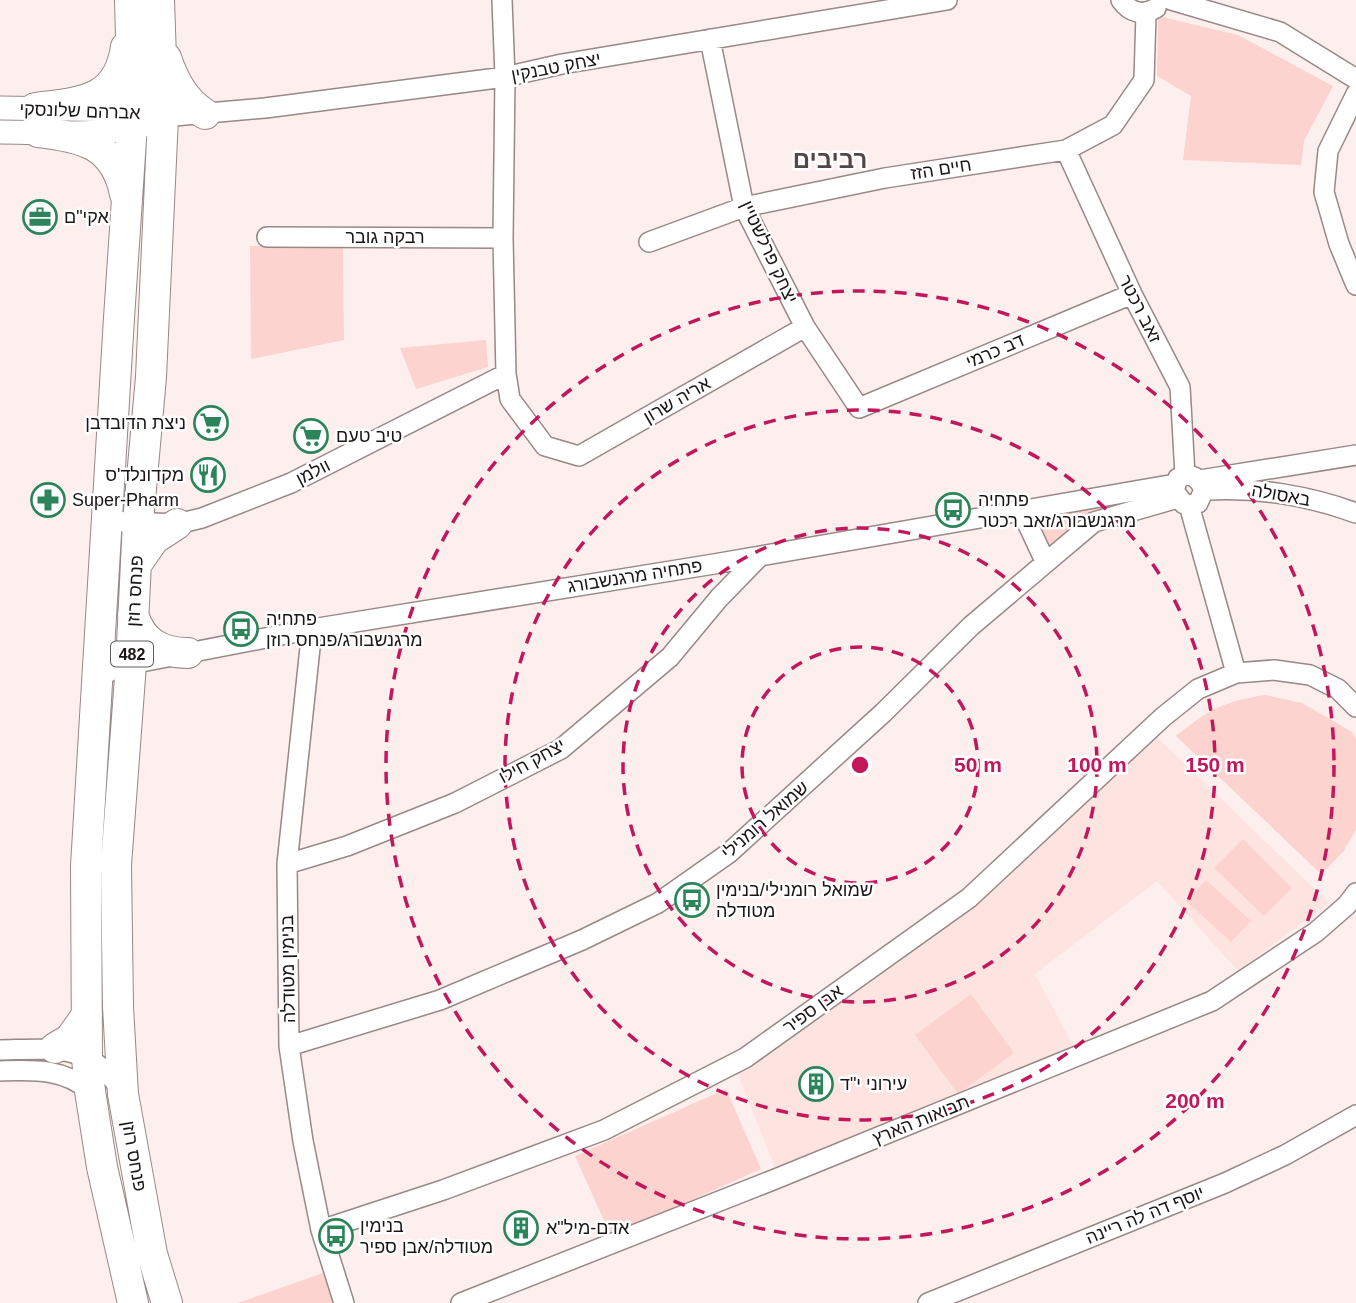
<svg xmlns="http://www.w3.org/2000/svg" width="1356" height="1303" font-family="Helvetica,Heebo,sans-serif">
	<rect width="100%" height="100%" fill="#fdefed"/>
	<path fill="#fde4e0" d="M1156 736 1329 903 1238 971 1157 881 1035 974 1076 1051 776 1171 737 1072Z"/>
	<path fill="#fcd3ce" d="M1158 16 1238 35 1333 86 1304 141 1301 165 1183 160 1191 96 1157 76Z
		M250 246 343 247 344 340 251 359Z
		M486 340 488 367 416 389 400 348Z
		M1173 496 1078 521 1047 549 1028 514Z
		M1265 695 1302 703 1352 732 1356 739V830L1343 852 1321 874 1176 736C1210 709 1222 702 1265 695Z
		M1243 839 1292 888 1264 916 1214 868Z
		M1206 880 1251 921 1231 942 1186 901Z
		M971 994 1014 1053 958 1094 915 1035Z
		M726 1089 761 1169 611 1236 575 1156Z
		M323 1273 334 1303H238Z"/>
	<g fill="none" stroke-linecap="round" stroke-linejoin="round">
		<g stroke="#988886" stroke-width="22">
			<path id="minor" d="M502 0 505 77 503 238 506 374 510 399 545 446 579 456 805 327
				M1121 0C1130 13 1143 16 1156 8
				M1171 0 1280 32 1356 79
				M710 39 744 207 805 327 859 408 1132 294
				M1356 94 1328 151 1324 192 1339 244 1356 285
				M163 117 265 108 505 77 562 64 947 0
				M1066 150 1132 294 1180 387 1185 475
				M267 237 503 238
				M649 242 744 207 885 178 1066 150 1113 125 1144 80 1146 13
				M1200 480 1356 455
				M1208 490C1257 487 1310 496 1356 513
				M1189 505 1198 503 1204 490C1199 478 1191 471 1178 478L1174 491 1184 504 1189 505 1236 673
				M1022 512 1045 561
				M107 521 177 524 202 518 291 483 506 374
				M312 629 287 864 289 1046 303 1141 321 1230 344 1303
				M99 678 112 670 131 664 312 629 714 564 1175 484
				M287 864 347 846 455 803 561 749 670 657 719 598 760 556
				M289 1046 440 1000 582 940 658 903 729 853 883 713 971 626 1094 522 1178 498
				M0 1050C52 1049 91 1042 122 1092
				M0 1071C34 1070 63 1068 90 1091
				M321 1230 443 1190 604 1130 745 1058 969 898 1163 717 1198 689 1236 673 1274 670 1310 675 1338 689 1356 707
				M461 1303 773 1180 1212 1001 1316 932 1347 905 1356 893
				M928 1303 1225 1183 1285 1155 1356 1115"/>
		</g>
		<g stroke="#988886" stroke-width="25">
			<path id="tertiary" d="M0 108 133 110 149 114
				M0 132C39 132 113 137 146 124"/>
		</g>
		<g stroke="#988886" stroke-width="32">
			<path id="primary" d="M130 0 133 110 119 318 86 866 87 1058 90 1091 102 1167 133 1303
				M159 0 163 117 151 377 138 522 131 664 116 865 118 1007 123 1094 152 1254 167 1303
				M166 58C174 81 184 101 205 114
				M35 108C81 102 118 102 126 47
				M38 132C83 137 115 144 125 194
				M136 565 154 539 177 524
				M133 614C141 642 161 653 188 653
				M55 1048 70 1039 87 1015"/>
		</g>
		<use href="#minor" stroke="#fff" stroke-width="19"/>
		<use href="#tertiary" stroke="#fff" stroke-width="23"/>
		<use href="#primary" stroke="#fff" stroke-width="30"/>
	</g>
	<g fill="none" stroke="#c2185b" stroke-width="3.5" stroke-dasharray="12 9">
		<circle cx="860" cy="765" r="118"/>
		<circle cx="860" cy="765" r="237"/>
		<circle cx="860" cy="765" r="355"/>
		<circle cx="860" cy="765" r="474"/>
	</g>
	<defs>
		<g id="office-ring" transform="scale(1.75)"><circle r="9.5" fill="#fff" stroke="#2c855a" stroke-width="1.5"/><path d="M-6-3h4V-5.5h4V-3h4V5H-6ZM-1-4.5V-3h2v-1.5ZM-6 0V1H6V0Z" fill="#2c855a"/></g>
		<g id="supermarket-ring" transform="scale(1.75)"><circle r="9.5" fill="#fff" stroke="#2c855a" stroke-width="1.5"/><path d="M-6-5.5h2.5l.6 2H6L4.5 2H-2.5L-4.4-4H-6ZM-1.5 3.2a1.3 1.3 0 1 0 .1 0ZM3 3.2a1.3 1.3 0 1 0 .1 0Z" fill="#2c855a"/></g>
		<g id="restaurant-ring" transform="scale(1.75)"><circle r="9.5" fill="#fff" stroke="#2c855a" stroke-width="1.5"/><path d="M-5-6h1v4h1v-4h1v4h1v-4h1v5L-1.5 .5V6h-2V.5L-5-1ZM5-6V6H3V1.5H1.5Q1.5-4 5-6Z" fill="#2c855a"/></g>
		<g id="pharmacy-ring" transform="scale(1.75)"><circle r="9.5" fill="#fff" stroke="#2c855a" stroke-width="1.5"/><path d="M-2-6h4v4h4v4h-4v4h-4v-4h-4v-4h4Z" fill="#2c855a"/></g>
		<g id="bus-ring" transform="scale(1.75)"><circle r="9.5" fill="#fff" stroke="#2c855a" stroke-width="1.5"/><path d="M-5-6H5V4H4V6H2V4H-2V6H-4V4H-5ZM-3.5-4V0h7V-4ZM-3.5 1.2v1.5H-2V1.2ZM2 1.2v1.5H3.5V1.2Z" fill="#2c855a"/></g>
		<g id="building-ring" transform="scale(1.75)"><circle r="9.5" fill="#fff" stroke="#2c855a" stroke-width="1.5"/><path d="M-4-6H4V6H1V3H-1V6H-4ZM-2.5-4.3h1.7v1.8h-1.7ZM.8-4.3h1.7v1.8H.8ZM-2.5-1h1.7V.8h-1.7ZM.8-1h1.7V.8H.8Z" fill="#2c855a"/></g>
	</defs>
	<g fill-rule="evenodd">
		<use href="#office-ring" x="40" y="217"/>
		<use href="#supermarket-ring" x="211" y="423"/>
		<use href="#supermarket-ring" x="311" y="436"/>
		<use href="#restaurant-ring" x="208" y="475"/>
		<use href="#pharmacy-ring" x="48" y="500"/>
		<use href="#bus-ring" x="953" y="510"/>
		<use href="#bus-ring" x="241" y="629"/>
		<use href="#bus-ring" x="692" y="900"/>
		<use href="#building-ring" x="816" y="1084"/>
		<use href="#building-ring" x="521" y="1228"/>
		<use href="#bus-ring" x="336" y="1236"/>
	</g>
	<g text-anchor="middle" stroke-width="5" stroke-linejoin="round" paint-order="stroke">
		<rect fill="#fff" stroke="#5f5b5b" stroke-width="2" x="111" y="641.5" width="42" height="25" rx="5"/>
		<g font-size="16" font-weight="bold" fill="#1b1515">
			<text x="132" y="660">482</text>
		</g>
		<g font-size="18" fill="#1b1515" stroke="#fff">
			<text transform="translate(556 67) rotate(-11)" y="6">יצחק טבנקין</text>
			<text transform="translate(80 111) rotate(2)" y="6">אברהם שלונסקי</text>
			<text transform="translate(941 169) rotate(-9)" y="6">חיים הזז</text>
			<text x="385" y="243">רבקה גובר</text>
			<text transform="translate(769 252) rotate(65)" y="6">יצחק פרלשטיין</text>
			<text transform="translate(1140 309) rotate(63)" y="6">זאב רכטר</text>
			<text transform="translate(995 351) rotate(-23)" y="6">דב כרמי</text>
			<text transform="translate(677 400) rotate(-30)" y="6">אריה שרון</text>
			<text transform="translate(313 472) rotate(-27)" y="6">וולמן</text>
			<text transform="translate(1281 495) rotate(10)" y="6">באסולה</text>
			<text transform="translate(635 576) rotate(-9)" y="6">פתחיה מרגנשבורג</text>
			<text transform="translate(135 591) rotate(-87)" y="6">פנחס רוזן</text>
			<text transform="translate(532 761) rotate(-29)" y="6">יצחק חילו</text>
			<text transform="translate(765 820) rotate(-41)" y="6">שמואל רומנילי</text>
			<text transform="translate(288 969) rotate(-91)" y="6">בנימין מטודלה</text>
			<text transform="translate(813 1009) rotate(-36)" y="6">אבן ספיר</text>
			<text transform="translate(921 1120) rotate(-22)" y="6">תבואות הארץ</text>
			<text transform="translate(134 1156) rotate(80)" y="6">פנחס רוזן</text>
			<text transform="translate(1145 1215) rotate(-22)" y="6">יוסף דה לה ריינה</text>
		</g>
		<g font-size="18" fill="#1b1515" stroke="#fff" text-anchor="start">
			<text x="64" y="223">אקי"ם</text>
			<text x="186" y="429" text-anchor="end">ניצת הדובדבן</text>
			<text x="336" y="442">טיב טעם</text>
			<text x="184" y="481" text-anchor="end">מקדונלד'ס</text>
			<text x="72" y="506">Super-Pharm</text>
			<text x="978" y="506">פתחיה<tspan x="978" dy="21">מרגנשבורג/זאב רכטר</tspan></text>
			<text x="266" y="625">פתחיה<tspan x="266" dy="21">מרגנשבורג/פנחס רוזן</tspan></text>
			<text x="716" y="896">שמואל רומנילי/בנימין<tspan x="716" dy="21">מטודלה</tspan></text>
			<text x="840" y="1090">עירוני י"ד</text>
			<text x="360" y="1232">בנימין<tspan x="360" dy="21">מטודלה/אבן ספיר</tspan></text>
			<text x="546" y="1234">אדם-מיל"א</text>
		</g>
		<g font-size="24" font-weight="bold" fill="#544644" stroke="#fff">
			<text x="830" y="168">רביבים</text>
		</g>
	</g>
	<circle cx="860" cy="765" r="10" fill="#c2185b" stroke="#fff" stroke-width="3.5"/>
	<g font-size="21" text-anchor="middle" font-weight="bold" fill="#c2185b" stroke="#fff" stroke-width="5" stroke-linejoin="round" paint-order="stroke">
		<text x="978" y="772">50 m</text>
		<text x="1097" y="772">100 m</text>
		<text x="1215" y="772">150 m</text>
		<text x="1195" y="1108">200 m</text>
	</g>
</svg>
